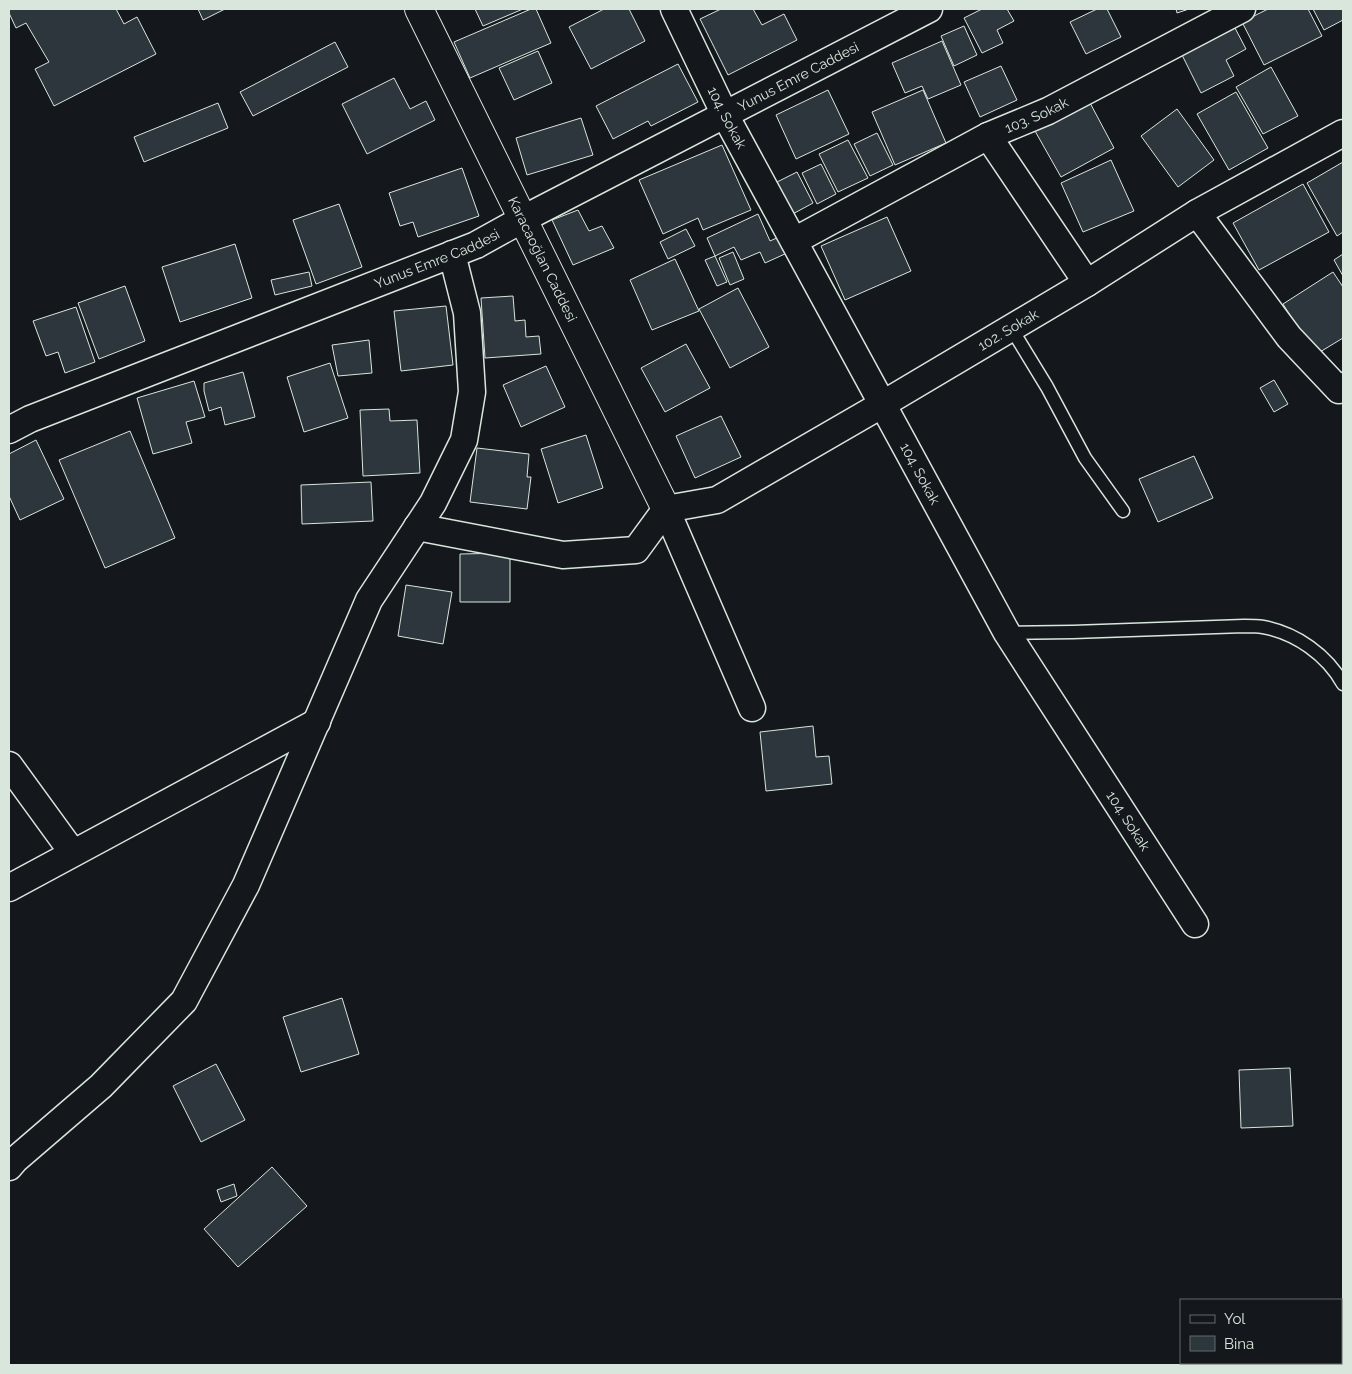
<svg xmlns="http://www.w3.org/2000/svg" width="1352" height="1374" font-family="Raleway,sans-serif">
	<rect width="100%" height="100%" fill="#14181c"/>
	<path fill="#2c363c" stroke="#d8e6dc" d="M9 9H116L124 24 137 17 156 54 54 106 35 69 49 62 26 23 16 28 9 13Z
		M198 9H225L203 20Z
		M475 9H523L483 26Z
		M531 9H536L551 43 470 78 454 42Z
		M604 9H629L645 41 591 69 569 27Z
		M721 9H753L762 25 784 14 797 40 728 75 700 19Z
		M982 9H1007L1014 21 997 30 1003 43 982 53 964 18Z
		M1097 9H1107L1121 37 1086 54 1070 22Z
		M1176 9H1189L1177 13Z
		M1268 9H1308L1322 36 1264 65 1242 22Z
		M1313 9H1343V20L1324 30Z
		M964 26 977 55 954 66 941 36Z
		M1235 28 1246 49 1226 60 1234 76 1201 93 1182 55Z
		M942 41 961 85 928 99 922 86 905 93 892 63Z
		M335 42 348 67 253 116 240 92Z
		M538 51 552 83 514 100 499 68Z
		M678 64 698 102 651 126 648 121 613 139 596 106Z
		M1001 66 1017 100 980 117 964 82Z
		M1271 67 1298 116 1263 134 1236 87Z
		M394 78 410 109 426 101 435 120 367 154 342 104Z
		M828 90 849 134 796 159 776 115Z
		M923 90 946 143 895 165 872 112Z
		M1236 92 1268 148 1229 170 1197 114Z
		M1089 101 1114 148 1061 177 1035 131Z
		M218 103 228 128 144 162 134 137Z
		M1177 109 1214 160 1178 187 1141 136Z
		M581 118 593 155 527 175 516 138Z
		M877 133 893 165 870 176 854 144Z
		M848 140 868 178 838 192 819 154Z
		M722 145 751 210 703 230 698 218 663 234 639 180Z
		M1111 160 1134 211 1083 232 1061 183Z
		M1343 162V232L1337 236 1307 183Z
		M821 164 836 194 817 204 802 173Z
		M462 168 479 216 418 237 413 222 400 226 389 193Z
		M797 172 813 203 789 216 773 184Z
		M1303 184 1329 232 1259 270 1233 223Z
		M339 204 362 267 316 284 293 220Z
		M578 210 589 231 602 226 614 248 573 265 552 220Z
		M758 214 770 241 779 237 787 253 765 263 760 252 741 260 734 247 715 256 707 238Z
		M887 217 911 271 845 300 821 246Z
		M686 229 695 246 668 259 660 242Z
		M235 244 252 298 180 322 162 267Z
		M733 252 744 279 730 285 719 258Z
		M1343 254V276L1334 260Z
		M715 256 727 282 717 286 705 260Z
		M675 259 699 311 652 330 630 280Z
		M309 272 312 286 275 295 271 280Z
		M1333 272 1343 287V338L1315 355 1283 304Z
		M125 286 145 341 99 359 78 303Z
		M738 288 769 347 730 368 699 309Z
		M513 296 515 321 525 320 526 337 539 336 541 354 485 358 481 298Z
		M446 306 453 365 401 371 394 311Z
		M76 307 95 362 65 373 58 352 46 356 33 321Z
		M369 340 372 373 338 376 332 345Z
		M686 344 710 388 665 412 641 368Z
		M330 363 348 418 304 432 287 377Z
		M546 366 565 407 521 427 503 385Z
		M243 372 255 417 225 425 221 407 209 411 204 391V383Z
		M1274 380 1288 404 1274 412 1260 388Z
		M194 381 205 417 186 422 192 443 153 454 137 398Z
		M389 409 390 421 417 420 420 473 363 476 360 410Z
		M721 416 741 457 695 478 676 436Z
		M130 431 175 538 105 568 59 460Z
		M586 435 603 488 558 503 541 449Z
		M36 440 64 499 20 520 9 496V454Z
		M477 448 529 454 527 477H531L527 509 470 502Z
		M1194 456 1213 498 1158 522 1139 479Z
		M371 482 373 521 302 524 301 485Z
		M510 553V602H460V554Z
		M406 585 452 592 443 644 398 636Z
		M813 726 816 757 829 756 832 784 766 791 760 732Z
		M342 998 359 1054 301 1072 283 1017Z
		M216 1064 245 1120 201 1142 173 1086Z
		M1290 1068 1293 1126 1241 1128 1239 1070Z
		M272 1167 307 1206 238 1267 204 1229Z
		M234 1184 237 1196 221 1202 217 1190Z"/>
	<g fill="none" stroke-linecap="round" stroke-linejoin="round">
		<g stroke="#d8e6dc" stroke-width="15">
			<path id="lane" d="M1011 328 1047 387 1085 458 1123 511
				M1007 633 1073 632 1244 626C1250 626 1257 626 1263 627 1296 633 1327 655 1343 684"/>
		</g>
		<g stroke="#d8e6dc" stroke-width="29">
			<g id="street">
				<path id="s1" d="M674 9 725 115 1007 633 1195 924"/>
				<path d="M1197 213 1289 337 1339 390 1343 386"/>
				<path d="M794 241 988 136"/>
				<path id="s2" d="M1087 283 988 136 1048 111 1242 9"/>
				<path id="s3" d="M9 430 30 419 476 245 523 219 929 9"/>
				<path id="s4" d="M666 509 717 500 883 404 1087 283 1197 213 1343 133"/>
				<path d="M666 509 752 708"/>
				<path d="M417 527 563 555 636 550 666 509"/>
				<path d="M9 765 73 853"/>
				<path d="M9 888 317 722"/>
				<path d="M9 1167 15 1160 101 1086 184 1001 246 885 369 600 433 503 464 440 472 392 467 313 452 254"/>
			</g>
		</g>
		<g stroke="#d8e6dc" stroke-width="30">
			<g id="secondary">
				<path id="s5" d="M419 9 666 509"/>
			</g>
		</g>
		<use href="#lane" stroke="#14181c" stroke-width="12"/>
		<use href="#street" stroke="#14181c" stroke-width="26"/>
		<use href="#secondary" stroke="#14181c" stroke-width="28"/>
	</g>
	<g text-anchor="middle" stroke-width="4" stroke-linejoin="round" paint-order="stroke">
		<g font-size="14" fill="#d8e6dc" stroke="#14181c">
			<text dy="5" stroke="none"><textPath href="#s3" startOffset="866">Yunus Emre Caddesi</textPath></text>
			<text dy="5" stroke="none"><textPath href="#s2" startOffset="230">103. Sokak</textPath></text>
			<text dy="5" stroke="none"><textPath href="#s1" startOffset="121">104. Sokak</textPath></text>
			<text dy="5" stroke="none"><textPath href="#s3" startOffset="461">Yunus Emre Caddesi</textPath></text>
			<text dy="5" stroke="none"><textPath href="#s5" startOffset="279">Karacaoğlan Caddesi</textPath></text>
			<text dy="5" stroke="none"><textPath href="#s4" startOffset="389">102. Sokak</textPath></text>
			<text dy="5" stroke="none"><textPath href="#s1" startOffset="526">104. Sokak</textPath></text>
			<text dy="5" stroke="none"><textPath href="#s1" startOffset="931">104. Sokak</textPath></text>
		</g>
	</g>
	<rect width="1352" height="1374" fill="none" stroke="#d8e6dc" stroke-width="20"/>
	<rect x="1180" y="1299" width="162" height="65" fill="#14181c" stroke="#626a69"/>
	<rect x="1190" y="1315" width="25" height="8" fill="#14181c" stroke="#626a69"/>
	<text x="1224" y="1324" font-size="15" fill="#d8e6dc">Yol</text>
	<rect x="1190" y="1336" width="25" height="15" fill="#2c363c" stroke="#626a69"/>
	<text x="1224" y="1349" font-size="15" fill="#d8e6dc">Bina</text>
</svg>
